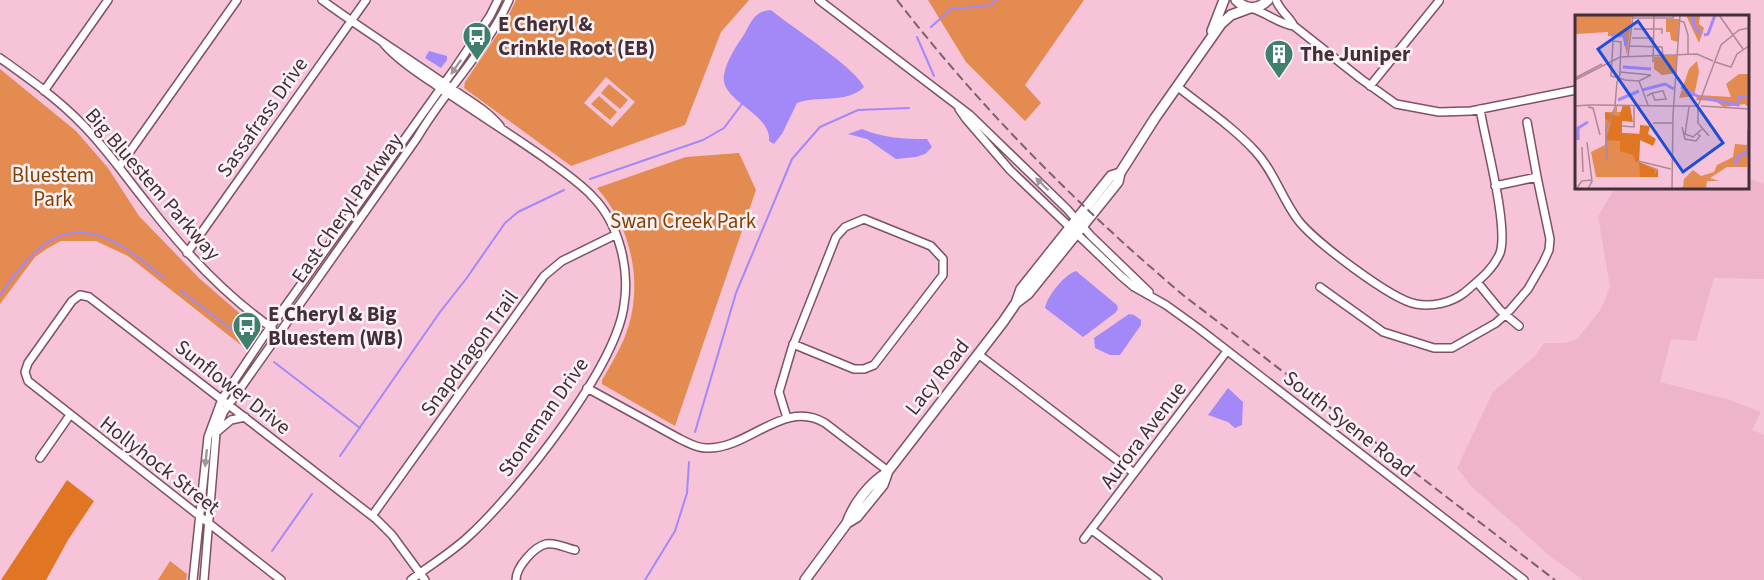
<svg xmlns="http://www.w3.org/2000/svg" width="1764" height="580" font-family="'Source Sans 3',sans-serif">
	<rect width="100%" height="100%" fill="#f7c3d8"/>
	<path fill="#eeb4cc" d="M1748 178 1764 184V279L1714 278 1696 341 1671 339 1660 382 1730 400 1761 412 1752 430 1764 435V580H1583L1551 557 1472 487 1457 468 1493 392 1535 356 1544 343H1565L1577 339 1601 309 1610 287 1598 216 1615 188H1748Z"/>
	<path fill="#e38b50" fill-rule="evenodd" d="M516 0H749L721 32 685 125 571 166 464 88 465 82 504 25ZM606 77 635 102 612 127 584 103Z
		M928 0H1084L1025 85 1041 103 1025 121 966 62Z
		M0 69 76 131 108 168 139 216 200 279 251 323C259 333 252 340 246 349L128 256 96 241H61L48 248 35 257 0 304Z
		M609 84 628 100 620 109 601 93Z
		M599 96 617 112 610 120 591 104Z
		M739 153 756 190 675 426 602 384V380C610 366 618 353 624 339 645 288 633 229 597 188L686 157Z
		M170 561 187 574 186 580H158Z"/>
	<path fill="#e07623" d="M67 480 94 501 68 540 46 580H1Z"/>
	<path fill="#a389f8" d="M771 10C790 26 856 68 864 87 847 104 817 95 797 103L782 134 774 144 769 141C772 113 719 101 724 75 726 61 737 45 745 33 752 20 755 11 771 10Z
		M429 51 447 56V60L441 68 425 58Z
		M862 129C882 138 905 139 927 139L932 147 925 154 916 157 896 159 867 139 848 134Z
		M1076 271 1117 305 1118 309 1115 313 1083 337 1045 308C1048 295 1064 275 1076 271Z
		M1129 314 1134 315 1141 320V325L1120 355H1110L1095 348 1094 338Z
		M1228 388 1243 402 1242 425 1235 428 1228 422 1208 415Z"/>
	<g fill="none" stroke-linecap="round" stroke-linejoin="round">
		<path stroke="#a389f8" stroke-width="2" d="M931 27 951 9 991 5 997 0
			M917 37 934 76
			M590 179 703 140 724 128 742 104
			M180 290 245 340
			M0 295C31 252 61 211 120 245 136 254 150 268 165 278
			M274 362 360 428
			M695 432 736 293 792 159 820 127 858 110 909 108
			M340 456 440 312 466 279 505 223 518 212 564 190
			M272 551 312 494
			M645 580 675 531 687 493 689 462"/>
		<g stroke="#7e5164" stroke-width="10">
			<path id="minor" d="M322 0C363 30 406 57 448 86 465 98 486 109 500 126
				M819 0 970 115 1067 209 1091 236 1149 292
				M1276 0C1280 11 1289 16 1294 26
				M1253 9C1267 13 1279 24 1294 26L1361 79 1396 104 1439 112 1471 111 1576 90
				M384 44C397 59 413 70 430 81 468 108 508 132 546 159 562 171 579 182 592 196 619 223 630 269 624 305 616 368 516 493 469 536 451 553 430 565 411 580
				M0 58C28 78 58 99 82 124 106 148 125 176 146 202 182 249 223 294 272 328
				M1370 86 1439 1
				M1178 87C1204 108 1232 126 1255 151 1274 171 1282 199 1298 220 1314 241 1392 300 1416 304 1432 307 1451 303 1464 293 1478 281 1493 270 1500 253 1509 227 1485 140 1480 109
				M44 91 108 0
				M959 109 966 119 1010 170 1121 276 1134 287 1166 305 1198 328 1524 580
				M1527 122 1537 177
				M119 167 237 0
				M187 253 366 0
				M1477 282 1500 310 1519 326
				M1320 287 1383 332 1434 348H1452L1496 323 1510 310 1528 289 1543 263 1549 250 1550 239 1537 177 1495 186
				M978 354 1134 473
				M587 388 680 439C689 443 696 448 706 448 748 450 784 398 825 423L888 471
				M787 418 779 392 792 348 796 338 836 237 845 227 864 219 931 246 943 259V275L874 365 864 369H854L793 344
				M218 431 231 420 245 417
				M40 458 70 415
				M372 516 544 276 562 261 615 235
				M1092 530 1158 580
				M1084 539 1227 351
				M193 580 208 437 222 399 262 339 453 71 490 16 498 0
				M204 580 216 433 223 413 417 138C445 90 486 51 509 0
				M281 580 28 381 25 372 28 363 72 301 80 295 89 297 376 519 392 535 425 580
				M516 580C516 567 534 547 546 544 555 542 566 548 575 550"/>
		</g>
		<g stroke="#7e5164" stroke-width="12">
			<path id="major" d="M1236 0C1246 10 1258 10 1268 0
				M1212 31 1224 0
				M1016 303 1028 294 1118 182 1120 173 1155 118 1221 24 1231 15 1250 8
				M847 523 857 517 883 485 888 471 1003 322 1016 303 1021 289 1111 176 1120 173
				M805 580 847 523C853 505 870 482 887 473"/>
		</g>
		<use href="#minor" stroke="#fff" stroke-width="7"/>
		<use href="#major" stroke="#fff" stroke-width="9"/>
		<path stroke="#7f616d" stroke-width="2" stroke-dasharray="9 4.5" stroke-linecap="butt" d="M897 0C982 110 1078 206 1183 295L1555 580"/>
	</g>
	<defs><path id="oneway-solid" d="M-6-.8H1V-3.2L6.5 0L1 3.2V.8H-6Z" transform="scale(1.5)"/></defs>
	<g fill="#a1979b">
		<use href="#oneway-solid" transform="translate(456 67) rotate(125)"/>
		<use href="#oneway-solid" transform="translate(1042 184) rotate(-136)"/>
		<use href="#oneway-solid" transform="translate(206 458) rotate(96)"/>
	</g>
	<defs>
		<g id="bus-pin" transform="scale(1.5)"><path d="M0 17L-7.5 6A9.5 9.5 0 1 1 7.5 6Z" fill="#407f6d" stroke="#fcf2f6"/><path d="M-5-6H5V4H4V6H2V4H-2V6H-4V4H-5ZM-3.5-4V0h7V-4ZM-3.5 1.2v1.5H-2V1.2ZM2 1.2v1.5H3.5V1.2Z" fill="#fff"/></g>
		<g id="building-pin" transform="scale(1.5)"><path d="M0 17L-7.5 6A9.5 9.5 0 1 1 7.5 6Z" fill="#407f6d" stroke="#fcf2f6"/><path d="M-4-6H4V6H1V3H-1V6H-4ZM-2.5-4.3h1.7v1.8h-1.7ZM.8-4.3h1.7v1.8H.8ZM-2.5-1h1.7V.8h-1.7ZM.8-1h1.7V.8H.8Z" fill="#fff"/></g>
	</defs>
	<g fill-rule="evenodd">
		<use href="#bus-pin" x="477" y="36"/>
		<use href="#building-pin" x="1279" y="54"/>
		<use href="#bus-pin" x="247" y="326"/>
	</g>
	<g text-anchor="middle" stroke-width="5" stroke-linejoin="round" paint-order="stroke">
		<g font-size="21" font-weight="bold" fill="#432f37" stroke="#fcf2f6" text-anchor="start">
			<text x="498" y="31">E Cheryl &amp;<tspan x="498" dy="24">Crinkle Root (EB)</tspan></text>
			<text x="1300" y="61">The Juniper</text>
			<text x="268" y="321">E Cheryl &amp; Big<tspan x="268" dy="24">Bluestem (WB)</tspan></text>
		</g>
		<g font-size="21" fill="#432f37" stroke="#fcf2f6">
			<text transform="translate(262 117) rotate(-55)" y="7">Sassafrass Drive</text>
			<text transform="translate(153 184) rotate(49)" y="7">Big Bluestem Parkway</text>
			<text transform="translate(347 208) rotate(-55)" y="7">East Cheryl Parkway</text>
			<text transform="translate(469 353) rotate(-54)" y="7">Snapdragon Trail</text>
			<text transform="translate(937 377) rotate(-52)" y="7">Lacy Road</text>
			<text transform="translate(233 387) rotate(38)" y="7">Sunflower Drive</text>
			<text transform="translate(543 417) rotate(-55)" y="7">Stoneman Drive</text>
			<text transform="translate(1349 424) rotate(38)" y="7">South Syene Road</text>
			<text transform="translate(1143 435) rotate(-53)" y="7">Aurora Avenue</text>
			<text transform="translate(160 465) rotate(38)" y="7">Hollyhock Street</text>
		</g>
		<g font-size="21" fill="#843f02" stroke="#fcf2f6">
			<text x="53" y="182">Bluestem<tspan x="53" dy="24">Park</tspan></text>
			<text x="683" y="228">Swan Creek Park</text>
		</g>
	</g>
	<g transform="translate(1575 15)">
		<rect width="174" height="174" fill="#f7c3d8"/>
		<path d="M0 0H57L52 40 48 22 33 21V17L0 19ZM111 0 125 1 124 9 129 13 124 28ZM91 4H104L103 27 96 25 95 17H91ZM102 40V58L87 60 79 54V42ZM122 46 124 57 119 81 104 83 114 54ZM164 59H174V93L170 89 149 92 140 86 121 85 123 80 156 82 151 69ZM42 90V97H47V118L64 119 65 114 72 128 65 125 64 147 83 154V162H21L16 137 30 130V97H39ZM174 95 172 155V152H152L135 163 144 166H132L131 174H100L108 172 109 164 118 155 126 161 139 157 142 150 158 142 160 129 172 130Z" fill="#e38b50"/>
		<path d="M48 90 55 91 58 107 47 106V118L65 119V110L75 111 73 119 81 124 78 131 65 125 64 145 61 148 58 140 45 136V126L31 125 36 107 30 104V97L44 102ZM64 147 80 155 79 161 83 154V162H65Z" fill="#e07623"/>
		<path fill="none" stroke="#a389f8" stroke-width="3" d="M118 0 119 11 127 19M36 20 49 21 51 31M129 20 133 19 140 0M48 52 76 54M106 72 124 82M67 75 90 69 99 74M128 83 163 90 164 82 174 81M43 85 64 76M3 125V113L13 107M160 150 164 141 173 137 174 115"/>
		<path fill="none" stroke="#af8898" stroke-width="1.5" d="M144 0 168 34M58 3H98L99 0M105 6 109 7 113 20V39M59 14H87V19M57 23H78M54 31 87 32 88 41M53 42 58 0M78 47 79 0M140 47 156 52 162 39 174 31M45 57 76 60M0 63 27 49M0 65 45 42 122 39 138 46M64 66 73 90M72 81 77 78H78L87 76H88L91 84 80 85 77 78M24 90 92 91M40 90 42 67 43 65V63H44L45 59V57L46 27 38 26 36 61 40 62 43 63H44L50 65 64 66 76 60M0 91 14 90H24H13M91 91H123L146 30 164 15 174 13M126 91 174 94M13 92 18 93 25 120M114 92 110 119 118 122 127 114M123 93V108L134 121M98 100 105 0M78 108H97M47 111 59 112V90M107 112 110 124 121 126 125 121 123 119M12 127 17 166 13 174M7 132 8 157M32 146 31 114 41 90M63 146 96 154M1 174 7 166 17 165M97 174 98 100"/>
		<path fill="#1d4ed8" fill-opacity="0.15" stroke="#1d4ed8" stroke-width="3" d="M63 6 148 128 108 157 23 34Z"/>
		<rect width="174" height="174" fill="none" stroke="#432f37" stroke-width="3"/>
	</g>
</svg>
